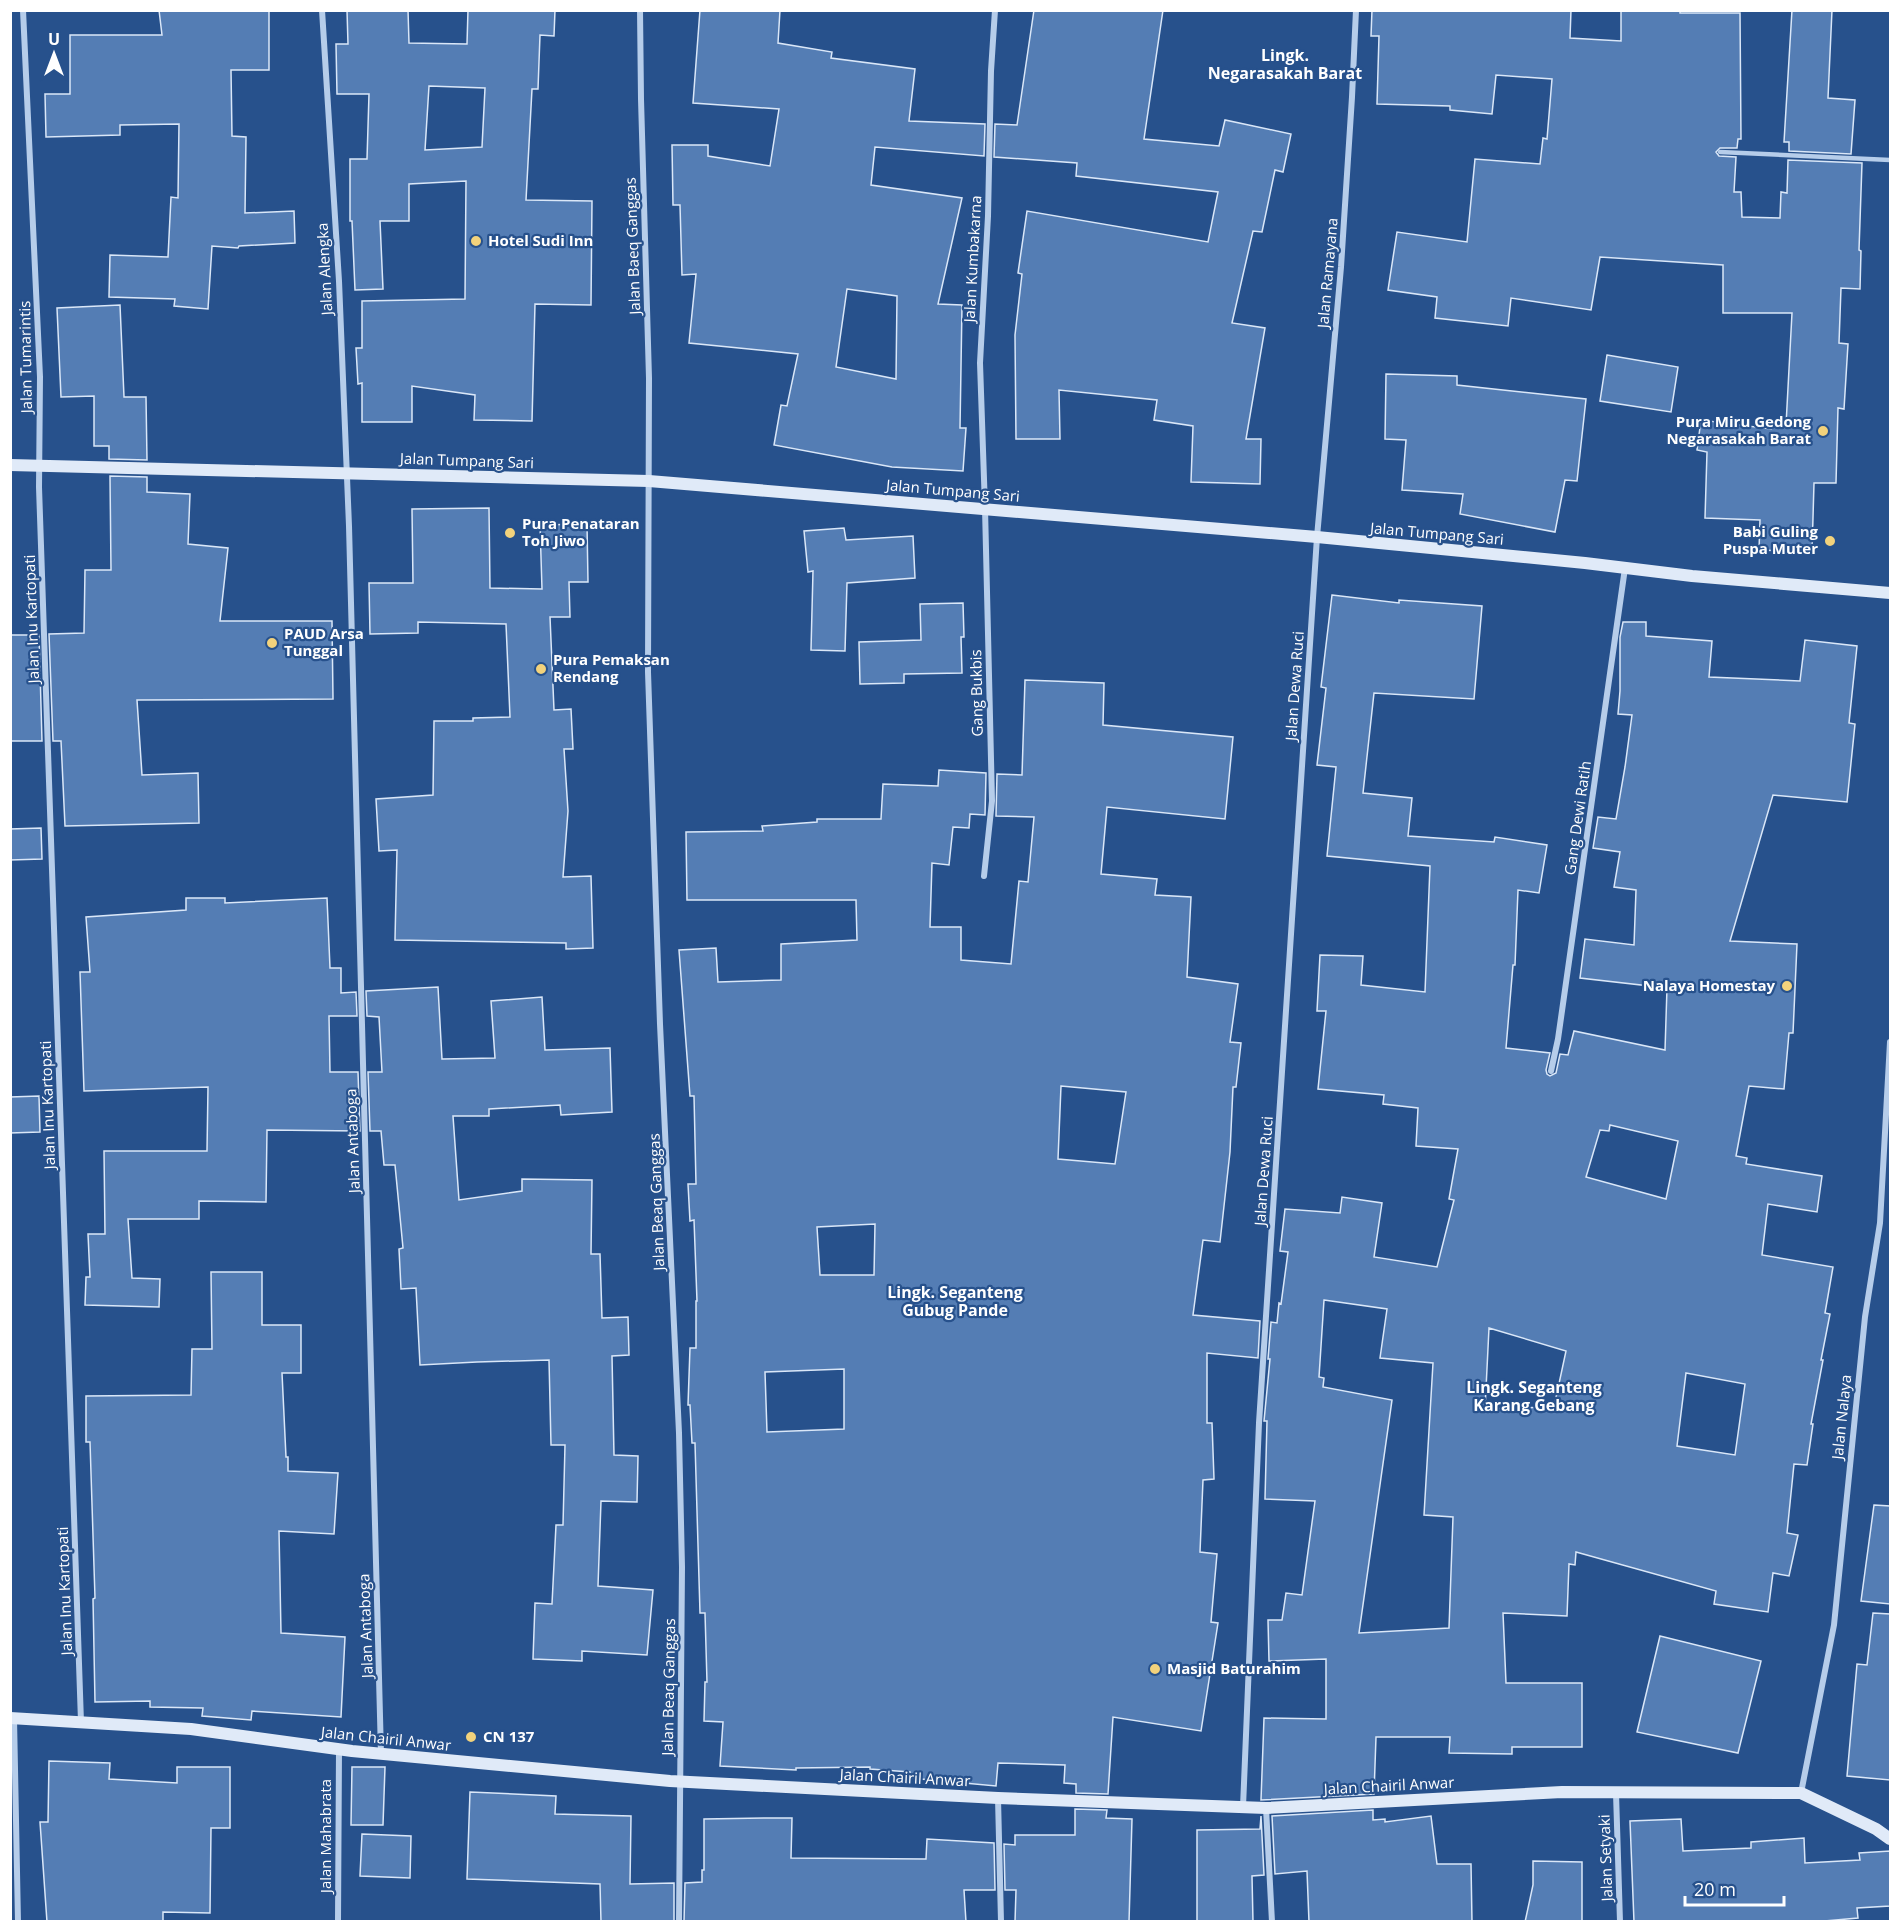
<svg xmlns="http://www.w3.org/2000/svg" width="1901" height="1932" font-family="'Open Sans',sans-serif">
	<rect width="100%" height="100%" fill="#27518c"/>
	<path fill="#547db4" stroke="#dae7f8" stroke-width="1.5" fill-rule="evenodd" d="M159 10H269V70H231L232 136 246 137 245 213 294 211 295 243 239 246 238 248 212 246 208 309 174 306 175 299 109 297 110 255 168 257 171 197 178 198 179 124 120 125V135L46 137 45 94H70V35H162Z
		M347 10H408L409 43 467 44 468 10H555L554 36 540 35 538 89H532L526 200 592 201 591 305 535 304 532 421 474 420 475 395 412 386V422H362V383L358 384 356 348H362V301L465 299 466 181 409 184V221H380L383 289 355 290 352 221H350V159H367L369 94H337L336 44H348ZM429 86 485 88 482 147 425 150Z
		M700 10H780L778 43 832 52 831 58 915 69 909 121 985 124 984 156 875 147 871 185 962 198 938 304 962 305 960 428H966L963 471 892 467 774 445 781 405 787 406 798 354 689 343 696 274 682 275 680 205H673L672 145H708V156L770 166 779 109 693 103ZM847 289 897 296 896 379 836 367Z
		M1034 10H1163L1144 139 1219 146 1225 120 1291 134 1283 172 1275 170 1262 232 1253 231 1232 323 1265 328 1246 439H1261L1260 484 1191 482 1193 426 1154 420 1157 400 1059 390 1060 439H1016L1015 335 1022 274 1018 273 1027 211 1208 242 1218 192 1076 176 1077 163 994 157 995 124 1017 125Z
		M1372 10H1571L1570 38 1621 41V10H1680V13H1740L1741 139H1738L1737 148H1720L1716 152 1719 156 1736 157 1734 192H1741L1742 217 1780 218 1781 192 1787 193 1788 160 1862 163 1859 250 1861 251 1860 289 1841 288 1839 343 1848 344 1844 409 1838 408 1836 483H1814L1812 552 1759 550 1760 520 1705 518 1707 452 1697 450 1701 420 1771 429V425H1786L1792 313H1723V265L1600 257 1591 310 1511 298 1508 326 1435 318 1437 297 1388 290 1397 232 1467 242 1475 159 1540 164 1543 138 1547 139 1552 79 1496 75 1492 114 1450 110V106L1377 104 1379 36H1371Z
		M1792 10H1832L1828 98 1855 100 1851 154 1789 151V142H1784Z
		M120 305 124 397H146L147 460 109 459V446H94V396L61 397 57 308Z
		M1607 355 1678 367 1671 412 1600 401Z
		M1386 374 1457 376V385L1586 399 1577 481 1565 480 1555 532 1460 514 1463 494 1402 490 1406 440 1385 439Z
		M110 476 147 477V492L190 494 188 544 228 548 220 621H332L333 699 137 700 142 775 198 773 199 823 65 826 61 741H53L49 634 84 633 85 570H111Z
		M489 508 490 588 542 589 540 525 587 524 588 582H569L570 617H550L554 710 571 709 573 749H564L568 811 563 877 591 876 593 948 566 949V943L395 940 397 850 379 851 376 799 433 795 434 721H473V718L510 717 506 624 418 622V633L370 634 369 583H413L412 509Z
		M844 528 846 540 913 536 915 578 847 583 845 651 811 650 813 571 808 572 804 531Z
		M1332 595 1399 603V600L1482 606 1474 699 1374 693 1363 793 1412 798 1408 836 1494 842 1495 837 1547 845 1539 893 1518 890 1515 965H1513L1506 1048 1550 1053 1546 1070 1547 1074 1550 1076 1556 1073 1560 1054 1568 1055 1574 1031 1665 1050 1667 988 1580 978 1585 939 1634 945 1636 890 1614 887 1620 852 1593 848 1598 817 1616 819 1625 767 1632 715 1618 714 1620 691V637L1623 622H1646V636L1712 641 1709 677 1800 681 1805 640 1857 646 1849 723 1855 724 1847 802 1773 795 1730 941 1797 944 1793 1033H1789L1784 1089 1749 1086 1736 1156 1747 1158 1746 1164 1822 1176 1817 1212 1768 1204 1762 1255 1833 1267 1825 1313 1830 1314 1821 1360H1823L1811 1424H1813L1807 1465 1794 1464 1787 1533 1798 1535 1789 1576 1773 1573 1768 1612 1714 1604 1716 1591 1576 1552 1575 1565 1569 1564 1567 1616 1503 1613 1506 1683H1582V1747H1512V1754L1449 1753 1450 1737H1376L1374 1794 1261 1800 1264 1718 1326 1719V1659L1269 1661 1268 1620H1282L1286 1593 1302 1595 1315 1501 1265 1499 1267 1421H1264L1270 1359H1268L1271 1322 1277 1323 1279 1303 1281 1304 1288 1252 1280 1251 1285 1209 1340 1213 1342 1197 1382 1203 1374 1257 1437 1267 1454 1200 1449 1199 1458 1149 1416 1146 1418 1108 1383 1104 1384 1095 1318 1089 1326 1011H1317L1320 955 1363 956 1361 985 1425 992 1430 866 1327 856 1336 767 1317 765 1326 688 1321 687ZM1610 1125 1678 1141 1666 1199 1586 1177 1600 1130 1609 1131ZM1324 1300 1387 1309 1380 1358 1433 1363 1424 1515 1453 1517 1449 1628 1359 1633 1392 1400 1323 1387 1324 1378 1319 1377ZM1489 1328 1566 1351 1554 1407 1485 1409ZM1686 1373 1745 1384 1735 1455 1677 1446Z
		M963 603 964 637H961L962 673 904 674V683L860 684 859 642 921 640 920 604Z
		M10 635H39L42 741H10Z
		M1025 680 1104 683 1103 725 1233 737 1225 819 1107 807 1101 874 1157 879 1155 895 1191 897 1187 977 1238 984 1230 1042 1241 1043 1236 1087H1233L1230 1152 1220 1242 1203 1240 1193 1315 1260 1321 1258 1358 1207 1353V1423H1212L1214 1479 1203 1480 1200 1552 1217 1554 1211 1622 1218 1623 1201 1731 1113 1717 1108 1794 1076 1793V1784L1064 1783 1065 1765 998 1763 996 1786 910 1778V1772L870 1769V1767L796 1768V1770L720 1766 723 1722 704 1721 705 1682H707L705 1613H700L695 1443H692L690 1405H688L690 1348H696V1301H697L694 1220 690 1221 688 1184H696L694 1096H690L679 950 716 948 718 982 781 980V944L857 940 856 900H687L686 832 763 831 762 826 817 822V819H881L883 784 938 786 939 770 986 773 985 815 970 814 969 828 953 827 949 865 932 863 930 927H961V960L1011 964 1019 881 1028 882 1034 817 996 816 997 774 1022 775ZM1061 1086 1126 1092 1115 1164 1058 1159ZM875 1224 874 1275H820L817 1227ZM844 1369V1429L767 1432 765 1372Z
		M41 828 42 859 10 860V829Z
		M186 898H225V903L327 898 330 968H341V993L356 992 357 1016H329L330 1072H358L360 1131 267 1130 266 1202 199 1201V1219H128L132 1278 160 1279 159 1307 85 1305 86 1277H90L88 1234H105L104 1151H207L208 1087 84 1091 80 972H90L86 917 186 910Z
		M438 987 442 1059 495 1058 491 1001 542 997 545 1050 610 1048 612 1112 561 1115 560 1105 489 1109V1116H453L459 1200 522 1191V1179L592 1180 591 1254H600L602 1318 628 1317 629 1355 612 1356 614 1455 638 1456 637 1502 601 1501 598 1586 653 1590 647 1655 582 1651V1661L533 1659 535 1603 552 1604 556 1525H563L565 1445H551L549 1360 477 1362 420 1365 416 1288 401 1289 399 1249 403 1248 395 1165H384L381 1131H370L368 1072H382L379 1017 367 1016 366 991Z
		M39 1096 40 1132 10 1133V1097Z
		M211 1272H262V1325H301V1373H282L286 1457H288V1471L338 1473 334 1534 279 1531 281 1633 345 1637 341 1717 252 1711 251 1720 202 1716 203 1708 150 1707V1701L95 1702 93 1599 95 1598 90 1442H86V1396L191 1395 192 1349H212Z
		M1874 1505 1890 1506V1604L1861 1601Z
		M1873 1613 1890 1614V1780L1847 1776 1857 1664 1867 1665Z
		M1660 1636 1761 1661 1738 1753 1637 1732Z
		M49 1761 110 1763 109 1779 177 1783V1767H230V1828H211L210 1913 163 1912V1922H47L40 1822H48Z
		M352 1767H385L383 1825H351Z
		M470 1792 556 1796 555 1814 631 1816 630 1884 674 1883V1922H601L600 1884 467 1879Z
		M1075 1809 1107 1810 1106 1818 1132 1819 1129 1922H1015L1016 1890H1005L1004 1844 1015 1845V1835H1075Z
		M1373 1810V1820L1385 1819V1822L1431 1816 1437 1864H1471L1472 1922H1309L1307 1871 1275 1874 1272 1816Z
		M1261 1816 1264 1875 1252 1876 1253 1922H1197V1830L1260 1829Z
		M767 1818H792L791 1858 926 1859 927 1839 994 1843 995 1890H964L966 1922H684L685 1883 702 1882V1870H704V1819Z
		M1681 1819 1683 1851 1751 1848V1842L1804 1838 1805 1863 1860 1860 1859 1853 1890 1851V1906L1857 1908 1858 1918 1813 1922H1634L1630 1821Z
		M362 1834 411 1836 410 1878 360 1876Z
		M1533 1861 1582 1862V1922H1525L1533 1885Z"/>
	<g fill="none" stroke-linecap="round" stroke-linejoin="round">
		<path stroke="#b6cdea" stroke-width="4.5" d="M1720 152 1890 160"/>
		<path stroke="#b6cdea" stroke-width="6" d="M23 10 40 377 39 487 81 1722
			M322 10 339 281 349 526 381 1754
			M640 10 641 99 649 378 648 672 660 1024 679 1433 682 1567 679 1922
			M984 876 992 801 985 508 980 363 988 216 991 71 995 10
			M1551 1071 1558 1039 1625 568
			M14 1718 18 1922
			M1616 1793 1620 1922
			M1801 1793 1834 1625 1865 1317 1880 1223 1890 1042
			M998 1798 1001 1922
			M1243 1807 1259 1423 1317 537 1341 267 1352 97 1356 10
			M1266 1808 1272 1922
			M338 1922 339 1750"/>
		<path stroke="#e0eaf8" stroke-width="12" d="M10 465 649 481 1317 537 1585 563 1692 576 1890 593
			M10 1718 191 1729 352 1751 670 1781 998 1798 1266 1808 1562 1792 1801 1793 1876 1829 1890 1839"/>
	</g>
	<g fill="#f2d27c" stroke="#27518c" stroke-width="2">
		<circle cx="476" cy="241" r="6"/>
		<circle cx="1823" cy="431" r="6"/>
		<circle cx="510" cy="533" r="6"/>
		<circle cx="1830" cy="541" r="6"/>
		<circle cx="272" cy="643" r="6"/>
		<circle cx="541" cy="669" r="6"/>
		<circle cx="1787" cy="986" r="6"/>
		<circle cx="1155" cy="1669" r="6"/>
		<circle cx="471" cy="1737" r="6"/>
	</g>
	<g text-anchor="middle" stroke-width="4.5" stroke-linejoin="round" paint-order="stroke">
		<g font-size="15" font-weight="bold" fill="#fff" stroke="#27518c" text-anchor="start">
			<text x="488" y="246">Hotel Sudi Inn</text>
			<text x="1811" y="427" text-anchor="end">Pura Miru Gedong<tspan x="1811" dy="17">Negarasakah Barat</tspan></text>
			<text x="522" y="529">Pura Penataran<tspan x="522" dy="17">Toh Jiwo</tspan></text>
			<text x="1818" y="537" text-anchor="end">Babi Guling<tspan x="1818" dy="17">Puspa Muter</tspan></text>
			<text x="284" y="639">PAUD Arsa<tspan x="284" dy="17">Tunggal</tspan></text>
			<text x="553" y="665">Pura Pemaksan<tspan x="553" dy="17">Rendang</tspan></text>
			<text x="1775" y="991" text-anchor="end">Nalaya Homestay</text>
			<text x="1167" y="1674">Masjid Baturahim</text>
			<text x="483" y="1742">CN 137</text>
		</g>
		<g font-size="15" fill="#fff" stroke="#27518c">
			<text transform="translate(633 246) rotate(-92)" y="5">Jalan Baeq Ganggas</text>
			<text transform="translate(973 259) rotate(-87)" y="5">Jalan Kumbakarna</text>
			<text transform="translate(325 269) rotate(-93)" y="5">Jalan Alengka</text>
			<text transform="translate(1328 273) rotate(-85)" y="5">Jalan Ramayana</text>
			<text transform="translate(26 357) rotate(-91)" y="5">Jalan Tumarintis</text>
			<text transform="translate(467 461) rotate(2)" y="5">Jalan Tumpang Sari</text>
			<text transform="translate(953 491) rotate(5)" y="5">Jalan Tumpang Sari</text>
			<text transform="translate(1437 534) rotate(5)" y="5">Jalan Tumpang Sari</text>
			<text transform="translate(32 619) rotate(-92)" y="5">Jalan Inu Kartopati</text>
			<text transform="translate(1295 686) rotate(-86)" y="5">Jalan Dewa Ruci</text>
			<text transform="translate(977 693) rotate(-91)" y="5">Gang Bukbis</text>
			<text transform="translate(1578 818) rotate(-82)" y="5">Gang Dewi Ratih</text>
			<text transform="translate(48 1105) rotate(-92)" y="5">Jalan Inu Kartopati</text>
			<text transform="translate(353 1141) rotate(-92)" y="5">Jalan Antaboga</text>
			<text transform="translate(1264 1171) rotate(-86)" y="5">Jalan Dewa Ruci</text>
			<text transform="translate(657 1202) rotate(-92)" y="5">Jalan Beaq Ganggas</text>
			<text transform="translate(1842 1417) rotate(-84)" y="5">Jalan Nalaya</text>
			<text transform="translate(65 1591) rotate(-92)" y="5">Jalan Inu Kartopati</text>
			<text transform="translate(366 1626) rotate(-92)" y="5">Jalan Antaboga</text>
			<text transform="translate(669 1687) rotate(-89)" y="5">Jalan Beaq Ganggas</text>
			<text transform="translate(386 1739) rotate(6)" y="5">Jalan Chairil Anwar</text>
			<text transform="translate(905 1778) rotate(3)" y="5">Jalan Chairil Anwar</text>
			<text transform="translate(1389 1786) rotate(-3)" y="5">Jalan Chairil Anwar</text>
			<text transform="translate(326 1836) rotate(-90)" y="5">Jalan Mahabrata</text>
			<text transform="translate(1606 1858) rotate(-92)" y="5">Jalan Setyaki</text>
		</g>
		<g font-size="16" font-weight="bold" fill="#fff" stroke="#27518c">
			<text x="1285" y="61">Lingk.<tspan x="1285" dy="18">Negarasakah Barat</tspan></text>
			<text x="955" y="1298">Lingk. Seganteng<tspan x="955" dy="18">Gubug Pande</tspan></text>
			<text x="1534" y="1393">Lingk. Seganteng<tspan x="1534" dy="18">Karang Gebang</tspan></text>
		</g>
	</g>
	<rect width="1901" height="1932" fill="none" stroke="#ffffff" stroke-width="24"/>
	<g transform="translate(54 54)" stroke="#27518c" stroke-width="4.5" paint-order="stroke">
	<path d="M0-4.5L10 22L0 15L-10 22Z" fill="#ffffff"/>
	<text y="-9" font-size="16" font-weight="bold" text-anchor="middle" fill="#ffffff">U</text>
	</g>
	<path d="M1685 1896v9h99v-9" fill="none" stroke="#ffffff" stroke-width="3"/>
	<text x="1694" y="1896" font-size="18" fill="#ffffff" stroke="#27518c" stroke-width="4.5" paint-order="stroke">20 m</text>
</svg>
